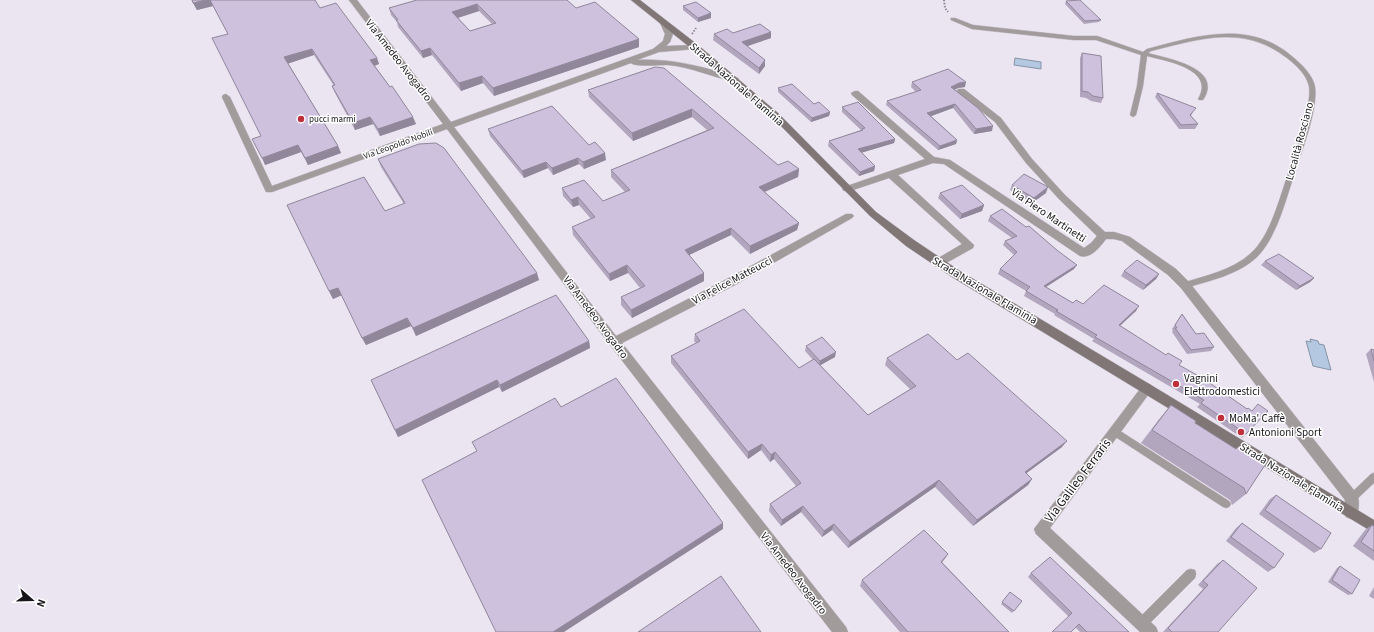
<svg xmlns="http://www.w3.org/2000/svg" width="1374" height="632" font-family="'Source Sans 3',sans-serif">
	<rect width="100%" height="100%" fill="#ebe5f2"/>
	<path fill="#b4c9e1" stroke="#8593a5" d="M1015 58 1041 62V69L1014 65Z
		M1310 339 1318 341 1319 344 1324 345 1331 370 1313 366 1306 341 1311 342Z"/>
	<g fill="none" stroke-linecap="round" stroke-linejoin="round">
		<g stroke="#c5c0cb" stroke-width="1">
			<path id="service" d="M951 18H955L973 25 1074 36H1097L1143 52 1147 49C1189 38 1239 22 1279 47 1285 50 1289 54 1294 58 1302 65 1313 75 1315 87 1318 109 1302 151 1295 172 1286 199 1277 237 1257 257 1238 275 1209 281 1185 288L1181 285 1182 283C1205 276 1233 270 1251 253 1271 235 1280 196 1289 171 1296 151 1312 106 1309 86 1306 74 1296 65 1287 58 1243 24 1200 39 1151 51L1148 53C1169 59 1224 68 1203 100H1199L1198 99C1216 69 1166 61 1147 56L1143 86 1136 115 1133 117 1130 115 1137 86 1141 55 1096 40H1074L972 29 951 20Z
				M1114 427 1229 501 1231 504 1229 507 1226 508 1223 507 1111 434 1109 431 1111 428Z
				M1374 473V483L1355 501 1352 502 1349 501 1347 498 1349 495 1371 474Z
				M1191 569 1195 570 1196 574 1195 578 1146 627 1142 628 1138 627 1137 623 1138 619 1187 570Z"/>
		</g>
		<g stroke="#c5c0cb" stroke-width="1">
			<path id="minor" d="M349 0H357L451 122 653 49 663 41 665 34 660 23 664 21 668 23 673 34 670 42 666 46 695 45 699 47 695 49 659 52 637 60C672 58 705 67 738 78L739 80 735 82C712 77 691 67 668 65 660 65 634 67 631 63L454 127 616 336 727 279 846 214H852L854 216 852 218 735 285 622 343 846 627 848 632H832L610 345 447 129 272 192H266L222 97 223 95 226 94 230 97 272 186 443 124Z
				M958 89H964L1001 118 1032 159 1065 195 1105 232H1114L1130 237 1176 269 1189 282 1357 494C1360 501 1359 511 1356 517L1351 519 1346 517 1344 513 1345 500 1181 288 1168 275 1122 241 1114 239H1106C1100 247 1091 259 1080 256L944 164 933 163 898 175 974 245 973 248 939 267 935 266 934 263 935 260 962 244 889 178 850 191H844L842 189 844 187 925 159 852 95 851 93 855 91H858L934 157 950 160 1084 248 1091 243 1097 236 1059 199 1026 163 995 122 958 93 957 91Z
				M1147 383 1151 385 1153 388 1151 391 1050 528 1156 627 1158 632H1140L1036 534 1034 529 1143 385Z"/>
		</g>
		<g stroke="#c5c0cb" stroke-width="1">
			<path id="secondary" d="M631 0H640L698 45 778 113 876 212 914 240 960 271 1151 385 1374 520V533L952 277 906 246 870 216 772 117 692 49Z"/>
		</g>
		<path stroke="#8b8790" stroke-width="2" stroke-dasharray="1.5 1.5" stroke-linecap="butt" d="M944 0 945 8 948 12
			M692 34 696 28"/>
		<use href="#service" fill="#a29b9b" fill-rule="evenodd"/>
		<use href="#minor" fill="#a29b9b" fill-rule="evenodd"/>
		<use href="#secondary" fill="#807676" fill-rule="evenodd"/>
	</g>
	<path fill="#b1a6be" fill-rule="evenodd" d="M192 0 320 8 377 58 379 64 375 66 416 124 380 136 373 124 355 130 335 93 332 86H334L314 55 288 63 338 146 341 153 308 165 301 152 265 165 261 136 228 34 213 6 197 10Z
		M417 0 576 8 639 39V47L494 96 483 83 461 91 432 55 423 58 398 27 397 22 391 15 389 8ZM479 11 492 24 470 31 458 18Z
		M1066 1 1101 20 1099 22 1084 24 1065 4Z
		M683 6 711 13V18L698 22 683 10Z
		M733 33 771 38 747 46 765 60V66L759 74 713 40 714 34Z
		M1082 53 1103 98 1101 103 1091 101 1086 98 1080 97V58Z
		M655 67 778 165 799 169 798 177 765 192 799 223 797 230 750 254 731 235 689 255 704 273V281L632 318 621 305V297L640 288 628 273 610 281 573 235 572 227 591 219 579 205 573 207 563 196 562 188 603 201 625 192 611 177V170L707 130 692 117 633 141 589 97 588 90Z
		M912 82 965 87 958 88 954 90 992 131 974 134 953 108 931 116 957 140 956 144 938 150 886 105 887 101 916 92 911 87Z
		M778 88 814 104 830 112 829 116 811 122 778 92Z
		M1157 93 1193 112 1191 116 1198 124 1195 129H1179L1155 97Z
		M842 107 895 139 894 143 861 153 875 166 874 171 859 176 828 146 829 141 861 130 842 112Z
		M488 129 589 145 606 160 584 169 579 164 553 175 548 168 524 178 490 136Z
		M378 159 539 280 416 336 411 326 366 345 342 295 333 299 329 291 385 211 404 204 381 167Z
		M1012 185 1046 193 1032 203 1010 190Z
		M940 193 984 205 982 211 960 219 938 198Z
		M990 216 1074 269 1046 287 1073 303 1136 311 1120 326 1179 365 1246 434 1242 438 1197 407 1200 404 1092 341 1094 339 1054 315 1055 314 1024 296 1026 291 998 274 1000 269 1014 255 1003 245 1005 241 1012 238 988 221Z
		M1265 261 1314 278 1310 282 1296 290 1261 265Z
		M1124 271 1159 274 1156 279 1143 290 1121 276Z
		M1182 314 1196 334 1214 347 1211 351 1187 354 1172 332 1173 331 1172 329Z
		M695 334 799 368 813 360 805 351 806 346 835 357 820 365 868 415 910 389 885 365 887 358 957 360 1062 447 1026 473 1032 479 1028 485 973 526 935 487 848 548 832 530 822 537 801 512 781 526 769 511 770 504 796 486 774 459 770 462 761 450 748 459 671 363V356L696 343 694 341Z
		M589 341 590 348 502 392 499 387 398 437 371 380Z
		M1371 349 1374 350V382L1366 354Z
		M1171 405 1195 423 1236 449 1238 447 1246 494 1232 505 1230 500 1141 443 1160 418Z
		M1276 495 1321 549 1314 553 1259 514 1270 499Z
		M1242 523 1274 568 1268 572 1226 541 1236 528Z
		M1372 525 1374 526V561L1353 546 1365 530Z
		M948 554 942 562 1009 632H900L860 586 862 580Z
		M1223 560 1218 632H1163L1203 589 1198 585 1217 564Z
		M1340 566 1352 594 1348 595 1328 582 1337 568Z
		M1031 573 1129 632H1080L1076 628 1068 616 1028 577Z
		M1374 587V599L1369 596Z
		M1010 592 1022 601 1012 613 1001 604Z"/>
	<path fill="#90879b" d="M206 0H210L213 6 197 10 193 3Z
		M477 4 479 11 454 19 452 12Z
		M711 13V18L698 22V18Z
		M771 32V38L742 48V42Z
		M639 39V47L494 96 493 88Z
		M430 48 432 55 423 58 421 51Z
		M312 49 314 55 287 64 284 57Z
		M377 58 379 64 373 66 370 60Z
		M765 60V66L759 74V68Z
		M482 76 483 83 461 91 459 83Z
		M966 82 965 87 958 88 950 92 951 87 959 83Z
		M955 104 953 108 926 118 927 113Z
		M692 109V117L633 141 632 133Z
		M830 112 829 116 811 122 812 118Z
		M370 117 373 124 355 130 353 123Z
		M413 117 416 124 380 136 378 129Z
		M993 126 992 131 974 134 976 129Z
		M895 139 894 143 857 154 858 149Z
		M957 140 956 144 938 150 940 146Z
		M298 145 301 152 265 165 262 158Z
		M338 146 341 153 308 165 305 158Z
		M605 153 606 160 584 169 583 162Z
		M578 158 579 164 553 175 552 168Z
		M546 162 548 168 524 178 522 171Z
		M875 166 874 171 859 176 860 172Z
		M799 169 798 177 759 194V187Z
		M1048 187 1046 193 1032 203 1034 198Z
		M578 197 579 205 573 207 571 200Z
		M984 205 982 211 960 219 962 214Z
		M799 223 797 230 750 254V246Z
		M731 228V235L685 257V250Z
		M627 265 628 273 610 281 609 274Z
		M1077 265 1074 269 1041 290 1044 286Z
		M537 273 539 280 416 336 413 328Z
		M704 273V281L632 318 631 310Z
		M1159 274 1156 279 1143 290 1146 285Z
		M1314 278 1310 282 1296 290 1300 286Z
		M338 288 342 295 333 299 329 291Z
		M1139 306 1136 311 1116 329 1119 325Z
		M407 318 411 326 366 345 362 338Z
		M589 341 590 348 502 392 500 385Z
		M836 352 835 357 819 366 820 361Z
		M497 380 499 387 398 437 395 430Z
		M1067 441 1062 447 1020 478 1025 472Z
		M762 444 761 450 748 459V452Z
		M775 452 774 459 770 462 771 455Z
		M1032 479 1028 485 973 526 977 520Z
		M939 480 935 487 848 548 850 542Z
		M803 506 801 512 781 526 782 520Z
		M723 523V529L564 632H553Z
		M834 524 832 530 822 537 824 531Z
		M948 554 944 560 937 567 941 562Z"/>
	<path fill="#cec1dd" stroke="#90879b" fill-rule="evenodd" d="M192 0H206L193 3Z
		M210 0H315L320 8 336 3 377 58 370 60 390 87 392 86 413 117 378 129 370 117 353 123 332 86 335 85 312 49 284 57 338 146 305 158 298 145 262 158 252 139 261 136 212 38 228 34Z
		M417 0H567L576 8 595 2 639 39 493 88 482 76 459 83 430 48 421 51 396 20H398L389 8ZM477 4 496 23 470 31 452 12Z
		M1080 0 1101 20 1085 21 1066 1Z
		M696 2 711 13 698 18 683 6Z
		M760 24 771 32 742 42 765 60 759 68 714 34 727 29 733 33Z
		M1082 53 1101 56 1103 98 1093 96 1088 92 1082 91Z
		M655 67 664 68 778 165 788 161 799 169 759 187 799 223 750 246 731 228 685 250 704 273 631 310 621 297 645 286 627 265 609 274 572 227 595 217 578 197 571 200 562 188 584 180 603 201 630 190 611 170 714 128 692 109 632 133 588 90Z
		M948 69 966 82 959 83 951 87 978 108 993 126 976 129 955 104 927 113 957 140 940 146 887 101 921 90 912 82Z
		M792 84 814 104 819 102 830 112 812 118 778 88Z
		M1157 93 1196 108 1190 115 1198 124 1181 125Z
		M858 102 895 139 858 149 875 166 860 172 829 141 863 130 862 129 865 128 842 107Z
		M552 106 589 145 595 142 605 153 583 162 578 158 552 168 546 162 522 171 488 129Z
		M436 143 444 148 537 273 413 328 407 318 362 338 338 288 329 291 287 205 364 177 385 211 405 203 378 159 419 144Z
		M1024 174 1048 187 1034 198 1012 185Z
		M962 185 984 205 962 214 940 193Z
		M1002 209 1026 227 1029 226 1058 251 1077 265 1044 286 1073 303 1076 300 1083 304 1104 285 1139 306 1119 325 1166 355 1168 353 1182 361 1179 365 1204 379 1247 409 1248 408 1252 411 1258 404 1268 411 1246 434 1201 403 1204 400 1095 337 1097 335 1056 311 1058 310 1026 291 1030 287 1000 269 1017 252 1005 241 1017 236 990 216Z
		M1279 254 1314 278 1300 286 1265 261Z
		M1137 260 1159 274 1146 285 1124 271Z
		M556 295 589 341 500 385 497 380 395 430 371 380Z
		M744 309 799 368 814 359 868 415 916 386 887 358 928 334 957 360 968 353 1067 441 1025 472 1032 479 977 520 939 480 850 542 834 524 824 531 803 506 782 520 770 504 801 483 775 452 771 455 762 444 748 452 671 356 700 341 695 334Z
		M1182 314 1196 334 1204 333 1214 347 1191 350 1175 328H1177L1175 325Z
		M822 337 836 352 820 361 806 346Z
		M1371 349 1374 350V361Z
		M616 378 723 523 553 632H496L422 480 477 451 472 442 555 398 561 407Z
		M1171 405 1196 421 1195 423 1236 449 1238 447 1265 465 1246 494 1244 488 1152 430Z
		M1276 495 1331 533 1321 549 1265 510Z
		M1242 523 1284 554 1274 568 1231 537Z
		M1372 525 1374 526V551L1361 542Z
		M924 530 948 554 941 562 1009 632H908L862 580Z
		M1050 557 1129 632H1087L1079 624 1071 632H1052L1072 613 1031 573Z
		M1223 560 1257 588 1218 632H1172L1168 628 1208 585 1203 581Z
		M1340 566 1360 580 1352 594 1332 580Z
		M721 576 761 632H638Z
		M1010 592 1022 601 1014 611 1002 602Z"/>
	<g fill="#bf2f3c" stroke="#fff" stroke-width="1.5">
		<circle cx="301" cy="119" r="4"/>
		<circle cx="1176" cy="384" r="4"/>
		<circle cx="1221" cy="418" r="4"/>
		<circle cx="1241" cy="432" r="4"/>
	</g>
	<g text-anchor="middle" stroke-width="3" stroke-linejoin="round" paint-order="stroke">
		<g font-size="9" fill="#17151a" stroke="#fff" text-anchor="start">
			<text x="309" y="122">pucci marmi</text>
		</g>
		<g font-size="9" fill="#17151a" stroke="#fff">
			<text transform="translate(398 144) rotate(-20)" y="3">Via Leopoldo Nobili</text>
		</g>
		<g font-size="11" fill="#17151a" stroke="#fff">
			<text transform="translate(399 60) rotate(52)" y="4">Via Amedeo Avogadro</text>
			<text transform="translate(737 84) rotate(41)" y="4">Strada Nazionale Flaminia</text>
			<text transform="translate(1299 141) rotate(-75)" y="4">Località Rosciano</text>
			<text transform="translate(1049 215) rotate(34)" y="4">Via Piero Martinetti</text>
			<text transform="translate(732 280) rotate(-28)" y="4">Via Felice Matteucci</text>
			<text transform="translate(985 290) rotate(31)" y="4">Strada Nazionale Flaminia</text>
			<text transform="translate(596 317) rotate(53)" y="4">Via Amedeo Avogadro</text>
			<text transform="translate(1292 477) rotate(32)" y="4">Strada Nazionale Flaminia</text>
			<text transform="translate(794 573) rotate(52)" y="4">Via Amedeo Avogadro</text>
		</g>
		<g font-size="11" fill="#17151a" stroke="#fff" text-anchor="start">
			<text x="1184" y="382">Vagnini<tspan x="1184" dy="13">Elettrodomestici</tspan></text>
			<text x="1229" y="422">MoMa' Caffè</text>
			<text x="1249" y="436">Antonioni Sport</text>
		</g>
		<g font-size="13" fill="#17151a" stroke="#fff">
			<text transform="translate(1077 480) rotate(-53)" y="5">Via Galileo Ferraris</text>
		</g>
	</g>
	<g transform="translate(32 600) rotate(110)" stroke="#ffffff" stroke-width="3" paint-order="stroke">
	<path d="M0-3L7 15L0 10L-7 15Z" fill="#17151a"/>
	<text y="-6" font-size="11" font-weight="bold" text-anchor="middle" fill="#17151a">N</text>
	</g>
</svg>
